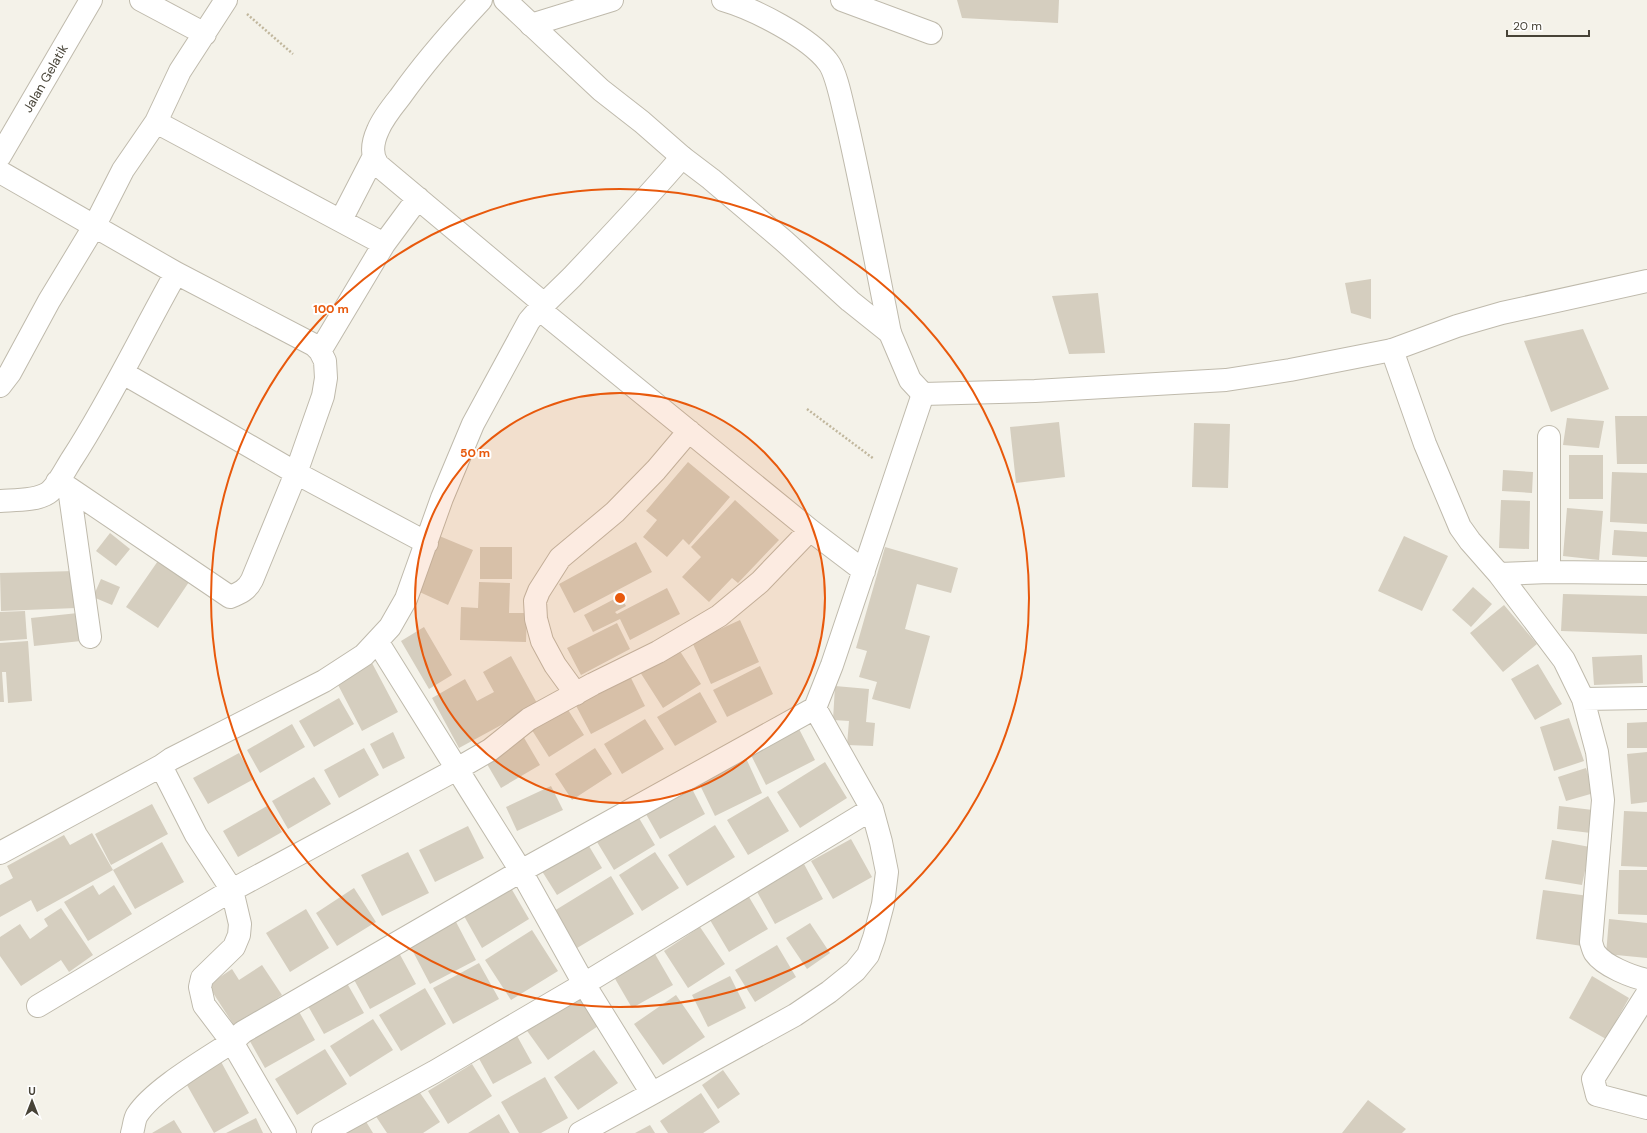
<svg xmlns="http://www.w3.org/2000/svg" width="1647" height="1133" font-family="'DM Sans',sans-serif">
	<rect width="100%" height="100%" fill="#f4f2e9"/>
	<path fill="#d5cebf" d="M957 0H1059L1058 23 962 18Z
		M1371 279V319L1351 313 1345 283Z
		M1098 293 1105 353 1069 354 1052 296Z
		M1583 329 1609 389 1551 412 1524 341Z
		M1615 416H1647V464H1617Z
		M1567 418 1604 421 1599 448 1563 445Z
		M1059 422 1065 477 1016 483 1010 427Z
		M1194 423 1230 424 1228 488 1192 487Z
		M1569 455H1603V499H1569Z
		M688 462 730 497 689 545 683 539 667 557 643 537 657 520 646 511Z
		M1503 470 1533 472 1532 493 1502 491Z
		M1612 472 1647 473V524L1610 522Z
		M735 500 779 540 738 583 732 578 709 602 682 577 701 557 691 547Z
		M1501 500 1530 501 1529 549 1499 548Z
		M1567 508 1603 511 1599 560 1563 556Z
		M1614 530 1647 532V557L1612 555Z
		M110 533 130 549 116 566 96 551Z
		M437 535 473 550 448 605 413 589Z
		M1404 536 1448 556 1422 611 1378 591Z
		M636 542 652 572 574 613 559 584Z
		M480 547H512V579H480Z
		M885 547 958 568 951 593 917 584 905 629 930 636 910 709 872 699 877 682 859 677 867 651 856 648Z
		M160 558 191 579 158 628 126 607Z
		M75 571 76 608 1 611 0 573Z
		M101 579 120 587 112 605 93 597Z
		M479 582 510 583 509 613H527L526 642 460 640 461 607 478 608Z
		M1473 587 1492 604 1471 627 1452 610Z
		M667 588 680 614 630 640 620 619 593 632 584 615 620 596 626 606 615 612 617 614Z
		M1563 594 1647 596V634L1561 631Z
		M1504 605 1537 644 1503 672 1470 633Z
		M25 611 27 639 0 641V612Z
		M78 613 81 641 34 646 31 618Z
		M740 620 759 662 711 684 692 642Z
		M617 623 630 649 581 675 567 648Z
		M424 627 452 675 429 689 401 641Z
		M28 641 32 701 8 703 6 672H2L4 702H0V643Z
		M678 648 701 684 663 708 640 672Z
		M1642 655 1643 683 1594 685 1592 657Z
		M511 656 538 705 459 748 432 698 465 679 477 701 494 692 483 672Z
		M372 663 398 712 362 731 336 681Z
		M1538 664 1562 704 1535 720 1511 679Z
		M760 666 773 694 727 717 713 690Z
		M628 672 645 706 591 734 573 700Z
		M835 686 869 689 866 722 875 723 873 746 847 745 849 721 833 720Z
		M700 692 717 722 675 746 657 717Z
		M339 698 354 724 314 747 299 721Z
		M565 705 584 735 549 757 530 727Z
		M1569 718 1584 761 1554 771 1540 727Z
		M645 719 664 749 622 774 604 744Z
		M1647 722V748H1627V723Z
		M292 724 305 747 260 773 247 750Z
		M798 727 815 760 766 785 749 751Z
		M393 732 405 758 383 769 370 744Z
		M523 736 540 765 501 788 484 759Z
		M364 748 379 775 339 798 324 770Z
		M595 748 612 774 572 800 555 774Z
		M1647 752V802L1631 804 1627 754Z
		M239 753 254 779 208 804 193 778Z
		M745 756 762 793 715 816 697 779Z
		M825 762 847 798 800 828 777 792Z
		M1586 768 1594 793 1566 801 1558 777Z
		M314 777 331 804 288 829 272 801Z
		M689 783 705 814 660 839 642 807Z
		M551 786 563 810 517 831 506 807Z
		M768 796 789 831 748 855 727 820Z
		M152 804 168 834 111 865 95 834Z
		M267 806 282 832 238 857 223 831Z
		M1559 806 1593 810 1591 833 1557 829Z
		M1624 811 1647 812V867L1621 866Z
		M636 813 655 845 614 870 594 837Z
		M715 825 735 857 687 886 668 855Z
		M468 826 484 858 435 882 419 850Z
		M92 833 113 870 37 912 31 900 0 917V885L13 878 7 866 64 835 70 845Z
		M851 839 872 877 833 899 811 861Z
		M1552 840 1590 847 1582 885 1545 879Z
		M586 841 602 868 557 895 540 868Z
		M162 842 184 882 135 909 113 870Z
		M408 852 429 893 382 916 361 875Z
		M655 852 679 888 642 911 619 875Z
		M804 864 823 899 775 924 756 890Z
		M1619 870H1647V915L1618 914Z
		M611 876 634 914 577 948 554 911Z
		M93 885 99 895 114 885 132 914 88 941 64 902Z
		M354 888 376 922 337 946 316 913Z
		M511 888 529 919 482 948 464 916Z
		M1543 890 1589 896 1582 946 1536 939Z
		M749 897 768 929 729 952 710 920Z
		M61 908 93 955 69 972 61 960 21 986 0 956V937L20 924 30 939 48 926 44 919Z
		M306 909 329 948 290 972 266 933Z
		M1609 919 1647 923V958L1606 954Z
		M455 920 476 960 430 984 409 944Z
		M810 923 830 953 807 969 786 938Z
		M700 927 725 964 688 988 664 951Z
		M532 930 558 971 511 1000 485 960Z
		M777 945 796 977 755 1002 735 970Z
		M398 951 416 984 370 1009 352 976Z
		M655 954 673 985 632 1008 614 977Z
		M479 963 499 999 453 1024 433 988Z
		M262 965 282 995 235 1027 208 985 232 969 239 980Z
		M730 976 746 1008 708 1027 692 995Z
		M1592 976 1629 998 1606 1039 1569 1018Z
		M344 978 364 1013 324 1034 304 999Z
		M425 988 446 1024 401 1051 379 1015Z
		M578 991 601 1024 548 1060 525 1028Z
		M676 995 705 1037 663 1065 634 1024Z
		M297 1008 315 1040 265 1068 247 1036Z
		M373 1019 393 1050 350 1077 330 1046Z
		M516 1034 532 1063 493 1084 477 1055Z
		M325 1049 347 1084 297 1115 275 1079Z
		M594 1050 618 1083 578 1110 554 1077Z
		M219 1058 249 1113 214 1133 183 1078Z
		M472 1064 492 1096 448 1124 428 1091Z
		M723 1070 740 1094 718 1109 702 1085Z
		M545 1077 568 1118 541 1133H519L501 1102Z
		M416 1087 440 1122 423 1133H387L375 1115Z
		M701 1093 720 1122 703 1133H668L660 1121Z
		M1368 1100 1406 1129 1402 1133H1342Z
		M499 1114 510 1133H468Z
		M362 1115 373 1133H331Z
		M256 1118 263 1133H226Z
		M174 1120 182 1133H152Z
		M650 1125 655 1133H635Z"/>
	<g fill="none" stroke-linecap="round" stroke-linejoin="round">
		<g stroke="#bfbaac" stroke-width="24">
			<path id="minor" d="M141 0 205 34
				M481 0C452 31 424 63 400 97 392 107 383 118 378 130 373 141 370 154 378 165L544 304
				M723 0C754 9 809 37 828 62 837 73 843 108 847 123 863 193 876 263 890 333
				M842 0 931 33
				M531 25 612 0
				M156 122 384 244
				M0 156 91 0
				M0 172 176 273
				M341 220 373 158
				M539 309 810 530 864 571
				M1392 350 1425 444 1460 527 1470 541 1499 574 1549 572 1647 573
				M320 351 384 244 418 198
				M123 373 296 473 427 543
				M0 386 10 373 49 301 95 225 123 170 156 122 180 71 226 0
				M1549 437V572
				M69 488 90 637
				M0 501C14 500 36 501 48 493 57 487 66 468 72 459 111 399 141 335 176 273L314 345 320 351 325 361 326 378 323 396 296 473 252 580C247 590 240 593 230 597L69 488 57 482
				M1499 574 1564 660 1583 699 1597 752 1603 800 1591 942C1592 945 1593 950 1595 953 1604 966 1632 977 1647 980
				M576 694 555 665 542 641 536 619 535 601 539 591 560 558 615 512 656 470 689 431
				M1583 699 1647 698
				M0 853 161 766
				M1647 994 1593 1079 1597 1095 1647 1108
				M38 1006 232 890 196 835 161 766 171 759 324 681 364 655 390 627 406 599 442 498 473 424 529 321C542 305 557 292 572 277 609 238 647 198 682 157
				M651 1092 584 984 521 871 457 769 490 750 529 719 593 684 658 652 719 616 760 582 810 530
				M132 1133C134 1127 134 1120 137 1115 154 1089 205 1060 232 1042L204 1005 200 987 202 978 234 947 239 935 240 924 232 890 457 769 377 641
				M285 1133 232 1042 243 1032 521 871 815 708 832 665 923 394
				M323 1133 434 1072 584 984 872 809
				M580 1133 795 1015 829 992 855 971 868 955 874 938 883 904 887 872 881 842 872 809 815 708"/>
		</g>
		<g stroke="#bfbaac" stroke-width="24">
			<path id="tertiary" d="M505 0 601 90 642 122 682 157 711 179 784 241 850 301 890 333 910 380 923 394 1035 391 1226 380 1290 370 1392 350 1457 326 1502 313 1647 281"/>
		</g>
		<path stroke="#c1b79d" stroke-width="2.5" stroke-dasharray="2 2" stroke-linecap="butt" d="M247 14 293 54
			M807 409 874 459"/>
		<use href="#minor" stroke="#fff" stroke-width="22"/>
		<use href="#tertiary" stroke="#fff" stroke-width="22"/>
	</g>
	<circle cx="620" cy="598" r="205" fill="#e8590c" fill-opacity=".12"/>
	<g fill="none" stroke="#e8590c" stroke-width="2">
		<circle cx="620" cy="598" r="205"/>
		<circle cx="620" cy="598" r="409"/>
	</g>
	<g text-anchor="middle" stroke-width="4" stroke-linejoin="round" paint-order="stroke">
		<g font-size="13" fill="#474337" stroke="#fff">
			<text transform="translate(45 78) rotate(-60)" y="5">Jalan Gelatik</text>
		</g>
	</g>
	<circle cx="620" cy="598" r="6" fill="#e8590c" stroke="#fff" stroke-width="2"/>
	<g font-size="12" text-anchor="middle" font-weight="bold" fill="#e8590c" stroke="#fff" stroke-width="4" stroke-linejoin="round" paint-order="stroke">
		<text x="331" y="313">100 m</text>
		<text x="475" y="457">50 m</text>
	</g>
	<g transform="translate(32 1101)" stroke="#ffffff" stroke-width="3" paint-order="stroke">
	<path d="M0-3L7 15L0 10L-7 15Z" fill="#474337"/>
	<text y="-6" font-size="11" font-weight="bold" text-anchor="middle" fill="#474337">U</text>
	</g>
	<path d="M1507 30v6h82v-6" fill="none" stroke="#474337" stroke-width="2"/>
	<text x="1513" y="30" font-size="12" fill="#474337" stroke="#ffffff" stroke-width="3" paint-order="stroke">20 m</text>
</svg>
